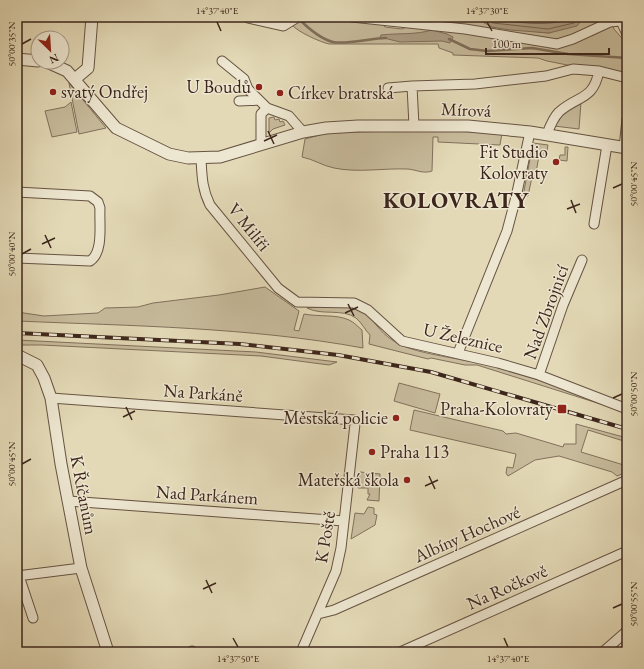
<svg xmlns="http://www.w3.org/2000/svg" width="644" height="669" font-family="'EB Garamond',serif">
	<rect width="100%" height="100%" fill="#e3d9b6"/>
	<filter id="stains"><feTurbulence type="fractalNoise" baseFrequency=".005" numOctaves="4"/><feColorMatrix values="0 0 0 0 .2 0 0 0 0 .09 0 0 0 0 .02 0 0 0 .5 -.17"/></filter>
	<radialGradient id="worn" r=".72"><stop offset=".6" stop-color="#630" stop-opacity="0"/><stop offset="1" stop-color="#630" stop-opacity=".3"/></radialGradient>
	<path fill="#c7bb9c" stroke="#82705c" d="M303 17H326L381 23 385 27 402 29 409 26 444 31V19L449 17H474L492 27 549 33 581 21V17H610L614 29 627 44V68L623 76 547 61 538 58 453 55V53L439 48 438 44H329C320 42 298 32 292 25Z
		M69 83 106 128 79 134Z
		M71 102 77 132 52 137 45 111 65 107Z
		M581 102 579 129 554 126 563 113Z
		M274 117 275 120 279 119 280 122 283 121 285 125 273 129 269 133V118Z
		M424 130 502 133 500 145 438 142V137H433L432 171C423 174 417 170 408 169 383 168 358 173 334 168 323 166 313 159 302 157L305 139 327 133Z
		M533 143 548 145 546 157 539 156 535 178 532 177 528 196H523Z
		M565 147H568L567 161 559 160 560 155H565Z
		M265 287 299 311 294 330 299 331 304 314C319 317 336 314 349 320 354 322 358 327 362 330L363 348C249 327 132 326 17 321V312L44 316 98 313 105 308 138 307 153 303 219 295Z
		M333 306C378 307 367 326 397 343 412 352 449 357 467 361 482 359 500 368 514 372 547 383 579 393 610 407L477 365H465L431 358 428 359 369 344 370 335C365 330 362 323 356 318 342 308 322 316 307 308Z
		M17 340 256 352 337 362 329 365 261 356 42 345H17Z
		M399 383 440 394 435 413 394 401Z
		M414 410 503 431 506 434 516 433 563 447 564 444H576V424L627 438V442L588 430 581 452 627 466V472L617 476 612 472 559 456 535 460 508 476 506 473 507 467 513 468 516 454 410 430Z
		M360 472 380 474 379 501 367 500 370 494H368V488H358Z
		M368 507 374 508V514L377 515 375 525 351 539 355 513 364 514Z"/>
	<path fill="#ab9c82" stroke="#7f6d59" d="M474 17H581V21L577 26 549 33 510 30 492 27Z
		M432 30 447 34 453 37 450 43 442 41 400 42 380 37 381 35C398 33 415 35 432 30Z"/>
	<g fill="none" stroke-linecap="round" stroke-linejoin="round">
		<path stroke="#74614f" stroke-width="1" d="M481 17 493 23 548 29 574 23 577 17
			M492 17C509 23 558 28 572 17"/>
		<path stroke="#7f6d59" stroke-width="2.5" d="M299 19C307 27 321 39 333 42 345 45 372 38 386 38
			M449 39 470 49 487 51 532 48 568 54 627 58"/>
		<g stroke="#665342" stroke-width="11">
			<path id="minor" d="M352 17 465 29 557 44 573 39 610 22 620 21
				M619 17 627 34
				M222 61 244 79 248 89 267 108 289 116 303 132
				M412 86 475 84 546 76 573 69 599 71 627 78
				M388 88 412 86 414 126
				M239 101 259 100
				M547 134C550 126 553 118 559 112 578 95 593 101 599 71
				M261 144V114L267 108
				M624 148 627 119
				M201 159C202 176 202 189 210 205L278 288 297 302 354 303 368 310 402 341 498 363 539 375 627 409
				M17 192 90 196 98 202 100 208C99 223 104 252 90 261L17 258
				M594 224 607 145
				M458 353 507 231 516 197 530 132
				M539 375 563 305 582 260
				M51 398 354 420 355 424 341 548 336 571 301 652
				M68 501 344 521
				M17 576 81 568
				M19 576 33 618
				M318 614 334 610 627 480
				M190 652 192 651
				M400 652 627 551
				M603 652 627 631"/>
		</g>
		<g stroke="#665342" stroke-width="13">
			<path id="tertiary" d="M248 17 283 25 296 17
				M17 59 38 61
				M47 62 67 71 116 128 169 154 188 158 220 157 303 132 326 128 358 126H468L530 132 627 148
				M75 79 88 68 92 17
				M17 355 37 365 44 378 51 398 61 464 81 568 108 652"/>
		</g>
		<use href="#minor" stroke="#ede6d0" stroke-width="9"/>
		<use href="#tertiary" stroke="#ede6d0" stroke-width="11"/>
		<g stroke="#3d261c" stroke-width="4">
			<path id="rail" d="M17 333 240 344 338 355 431 372 627 429"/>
		</g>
		<use href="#rail" stroke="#ede6d0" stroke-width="2.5" stroke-dasharray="8" stroke-linecap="butt"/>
	</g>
	<path fill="none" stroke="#3d261c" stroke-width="1.5" d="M217 22 221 31M487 22 492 31M22 44 31 39M268 131 274 144M264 141 277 135M613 188 622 184M571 200 576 213M567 209 580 204M45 235 51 248M42 244 55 238M22 254 31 249M348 304 354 316M345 313 358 307M613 398 622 394M126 407 132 420M123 417 135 411M22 464 31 459M429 476 435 489M425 486 438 480M206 580 212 593M203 589 216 583M613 608 622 604M233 638 238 647M504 638 508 647"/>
	<g fill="#8f2418" stroke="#ede6d0" stroke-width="1.5">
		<circle cx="259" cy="87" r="4"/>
		<circle cx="53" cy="92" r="4"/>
		<circle cx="280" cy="93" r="4"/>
		<circle cx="556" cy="162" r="4"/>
		<rect x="557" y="404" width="10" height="10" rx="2"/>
		<circle cx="396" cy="418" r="4"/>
		<circle cx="372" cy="452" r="4"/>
		<circle cx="407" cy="480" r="4"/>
	</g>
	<g text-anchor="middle" stroke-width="3" stroke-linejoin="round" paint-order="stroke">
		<g font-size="18" fill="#3d261c" stroke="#ede6d0" text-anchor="end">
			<text x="251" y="93">U Boudů</text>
			<text x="61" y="98" text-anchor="start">svatý Ondřej</text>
			<text x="288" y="99" text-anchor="start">Církev bratrská</text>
			<text x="548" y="158">Fit Studio<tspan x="548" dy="21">Kolovraty</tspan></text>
			<text x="553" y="415">Praha-Kolovraty</text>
			<text x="388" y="424">Městská policie</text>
			<text x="380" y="458" text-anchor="start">Praha 113</text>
			<text x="399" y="486">Mateřská škola</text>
		</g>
		<g font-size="18" fill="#3d261c" stroke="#ede6d0">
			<text transform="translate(466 110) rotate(2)" y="6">Mírová</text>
			<text transform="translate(249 227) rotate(51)" y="6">V Milíři</text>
			<text transform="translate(546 312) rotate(-70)" y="6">Nad Zbrojnicí</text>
			<text transform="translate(463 338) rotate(13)" y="6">U Železnice</text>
			<text transform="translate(203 393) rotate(4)" y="6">Na Parkáně</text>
			<text transform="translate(84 495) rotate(79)" y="6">K Říčanům</text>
			<text transform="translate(207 495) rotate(4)" y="6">Nad Parkánem</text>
			<text transform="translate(467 534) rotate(-24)" y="6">Albíny Hochové</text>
			<text transform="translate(325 537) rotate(-81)" y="6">K Poště</text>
			<text transform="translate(507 587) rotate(-24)" y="6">Na Ročkově</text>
		</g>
		<g font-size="22" font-weight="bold" letter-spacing="1" fill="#3d261c" stroke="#ede6d0">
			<text x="456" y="208">KOLOVRATY</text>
		</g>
	</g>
	<rect width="644" height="669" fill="none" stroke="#e3d9b6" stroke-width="44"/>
	<g transform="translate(50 50) rotate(155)"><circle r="19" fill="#ede6d0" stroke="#a79988"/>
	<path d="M0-3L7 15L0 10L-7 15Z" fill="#8f2418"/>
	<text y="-6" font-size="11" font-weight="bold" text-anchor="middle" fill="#3d261c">N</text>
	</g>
	<path d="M486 48v6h123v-6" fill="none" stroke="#3d261c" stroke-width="2"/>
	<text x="492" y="48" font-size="12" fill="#3d261c" stroke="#ede6d0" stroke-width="3" paint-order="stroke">100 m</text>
	<rect x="22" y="22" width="600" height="625" fill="none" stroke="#3d261c" stroke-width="1.5"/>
	<g font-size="10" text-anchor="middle" fill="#3d261c">
		<text x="217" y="14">14°37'40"E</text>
		<text x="487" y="14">14°37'30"E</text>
		<text transform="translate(11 44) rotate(-90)" y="4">50°00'35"N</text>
		<text transform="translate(633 184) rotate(-90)" y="4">50°00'45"N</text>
		<text transform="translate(11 254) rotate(-90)" y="4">50°00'40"N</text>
		<text transform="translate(633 394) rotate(-90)" y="4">50°00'50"N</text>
		<text transform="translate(11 464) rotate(-90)" y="4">50°00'45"N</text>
		<text transform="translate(633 604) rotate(-90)" y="4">50°00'55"N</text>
		<text x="238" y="662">14°37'50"E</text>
		<text x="508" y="662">14°37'40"E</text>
	</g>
	<rect width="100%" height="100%" filter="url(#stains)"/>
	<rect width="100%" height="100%" fill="url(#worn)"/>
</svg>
